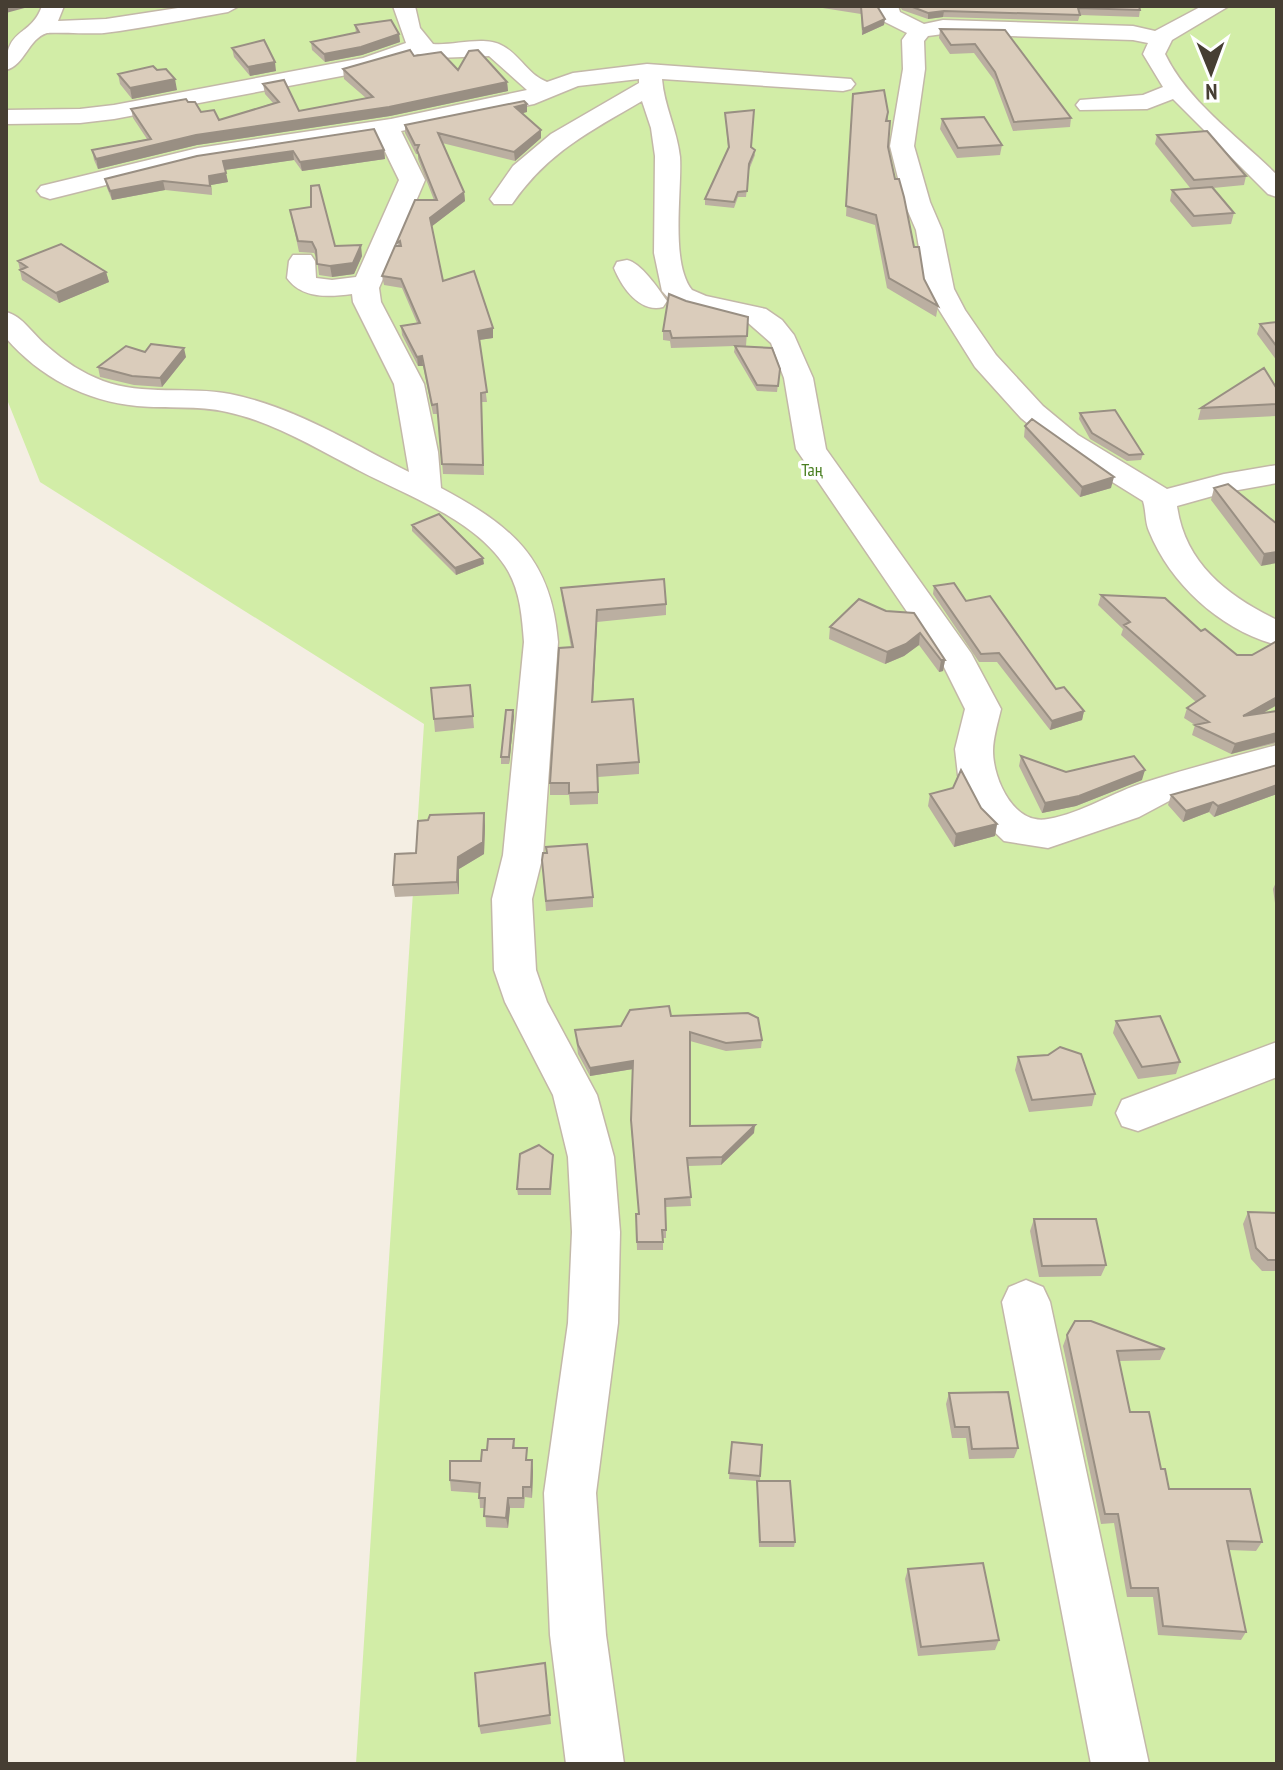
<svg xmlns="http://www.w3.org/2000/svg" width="1283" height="1770" font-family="'PT Sans Narrow',sans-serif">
	<rect width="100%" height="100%" fill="#f4eee3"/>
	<path fill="#d2eda7" d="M6 6H1277V1764H356L424 724 40 482 6 397Z"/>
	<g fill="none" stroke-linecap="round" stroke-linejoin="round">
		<g stroke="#c3b8a8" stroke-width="3">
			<path id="minor" d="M42 6H64L58 21 106 19 191 6H239L228 12C187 19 145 28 104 33 92 34 53 32 47 33 28 39 25 65 6 70 6 25 30 39 42 6Z
				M393 6H415L420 28 433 44C454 46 484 35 503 46 520 55 528 75 547 82L573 73 647 64 851 79 855 84 851 89 843 91 662 79C664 106 677 129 680 157 682 191 670 263 692 290L706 296 766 309 782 320 794 335 813 378 826 449 971 653 1001 709C998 722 993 738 993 751 993 779 1014 826 1048 819 1083 813 1113 792 1146 782 1189 768 1233 757 1277 745V771L1169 801 1139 817 1048 848 1004 841 981 819 958 775 955 749 965 709 942 663 796 449 784 378 771 343 746 321 686 308 672 302 662 291 654 253 655 156 651 128 642 101C589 132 548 152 512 204H494L490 199 513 166 551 134 639 83V79L578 86 534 104 401 131 425 180 379 288 381 302 424 384 438 452 441 488C512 526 551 558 558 642L543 855 532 899 536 970 547 1002 597 1095 614 1157 620 1232 618 1323 596 1493 606 1635 624 1764H566L550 1635 544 1493 568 1323 572 1232 568 1157 553 1095 505 1002 494 970 492 899 503 855 524 642C522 616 520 588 505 566 474 519 408 496 360 471 317 449 274 422 227 412 198 405 167 409 137 406 85 401 40 377 6 338V312C23 316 33 335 47 346 64 361 82 373 103 381 143 396 189 386 230 394 295 407 351 443 409 472L394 384 353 302 352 294C329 297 302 299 287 278L289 261 293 255H311L315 261 316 278 332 280 356 277 399 180 377 135 198 162 50 199 41 196 37 191 41 186 198 148 391 119 527 90 489 56 436 58 418 54 368 71 114 119 80 123 6 124V110L80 109 114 105 363 58 406 43Z
				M876 6H898L900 12 924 24 943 20 1133 26 1155 31 1202 6H1229L1172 40 1165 54C1188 102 1239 137 1277 175V197L1268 194 1173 99 1147 109 1080 110 1076 105 1080 100 1143 95 1163 87 1143 54 1148 43 1133 40 943 34 928 36 924 41 925 69 914 146 930 202 942 230 954 289 965 310 996 355 1043 406 1078 435 1167 489 1224 474 1277 465V483L1227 492 1177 506C1185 564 1228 596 1277 620V645C1221 630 1171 585 1149 531 1145 522 1146 510 1143 501L1056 447 1021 418 975 367 926 289 916 230 904 202 890 146 903 69 902 40 907 33 883 21Z
				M627 260C641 263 658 288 667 301L663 307C640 313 622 288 614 268L617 262Z
				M1277 1042V1077L1138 1131 1122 1126 1116 1113 1122 1100Z
				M1026 1280 1043 1287 1050 1302 1149 1764H1091L1002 1302 1009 1287Z"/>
		</g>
		<use href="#minor" fill="#fff" fill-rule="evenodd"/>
	</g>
	<path fill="#bbafa1" d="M810 6H877L884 25 862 35 861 14Z
		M900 6H1139L1140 10 1139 17 1080 15 1078 21 943 17 928 19 902 10Z
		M355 25 399 34 400 42 362 55 325 62 312 50 311 42 356 33Z
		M940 29 1005 30 1071 118 1070 127 1013 131 994 80 974 53 950 54 939 38Z
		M232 48 276 71 250 76 234 57Z
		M414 56 458 70 507 82 508 91 390 116 197 145 98 169 94 160 92 150 147 139 133 118 131 109 188 102 201 112 219 120 273 103 265 94 263 84 299 111 366 98 344 79 343 69Z
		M157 70 177 90 132 99 120 84 118 74Z
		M852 104 888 112V147L895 179 914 247 924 279 938 306 936 317 887 288 875 225 846 216Z
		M527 112 523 113 541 138 515 161 442 143 464 192 465 201 432 226 443 281 493 328V338L479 340 487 402H481L484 475 443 474 438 414H433L423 366H418L402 335 401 326 417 323 402 288 384 285 382 276 397 246 434 200 418 159V154H416L405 133V125Z
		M725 113 751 147 755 155 749 170 746 197H738L734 208 705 205V199L728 148Z
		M942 119 1002 145 1000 155 957 158 940 129Z
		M1157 135 1246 176 1244 185 1213 188 1234 213 1231 224 1192 227 1170 201 1172 190 1191 189 1155 144Z
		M384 150 385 159 302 171 294 160 225 170 228 182 211 185 212 195 165 190 112 200 107 188 105 179 197 156Z
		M290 210 335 246 362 256 354 274 332 277 319 275 317 259 314 253 299 252Z
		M18 261 106 272 109 282 59 303 22 280Z
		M686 301 748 317 746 346 780 369 777 392 757 391 734 352 735 346 671 348 670 341 663 340V331Z
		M1277 322V361L1257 334 1260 324Z
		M145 352 186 357 162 387 134 385 100 377 98 367Z
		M1277 389V416L1198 420 1201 408Z
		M1080 413 1143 454 1141 460 1127 461 1090 439 1079 419Z
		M1025 426 1111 488 1080 497 1024 437Z
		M1214 488 1277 524 1261 566 1211 500Z
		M412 525 484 564 456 575 412 531Z
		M934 586 966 601 1056 689 1084 711 1082 720 1050 730 997 662H979L933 594Z
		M561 588 666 604V615L597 622 593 702 639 762V774L598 777V804L570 805 569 795H550V783L571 647 562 599Z
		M1101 595 1277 705 1263 713 1277 711V743L1231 754 1192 735 1195 725 1184 718 1187 708 1196 702 1121 635 1123 629 1098 605Z
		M886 611 914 613 945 660 943 671 939 672 919 645 904 656 885 664 829 639 830 627Z
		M470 685 474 728 435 732 431 688Z
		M514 716 509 764H501V757Z
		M1021 756 1066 772 1142 780 1076 806 1042 813 1019 766Z
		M1277 765V794L1214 817 1209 812 1183 822 1168 805 1171 795Z
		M930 794 981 808 997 824 995 836 954 847 928 806Z
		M484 813 485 826 484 854 459 869V894L395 897 393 885 416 853Z
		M547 853 593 897V907L546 911 542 860Z
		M1277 880V917L1273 889Z
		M671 1016 762 1040 761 1048 726 1051 690 1041V1126L754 1133 721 1165 688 1166 691 1206 666 1207V1238H663V1250H637L636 1214H639L631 1128 633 1069 590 1076 578 1054 575 1030 621 1026Z
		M1116 1021 1180 1062 1176 1074 1138 1079 1113 1033Z
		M1018 1057 1095 1094 1092 1106 1029 1112 1015 1070Z
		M553 1155 551 1195H518L517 1189Z
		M1248 1212 1277 1213V1271H1262L1251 1259 1243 1224Z
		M1034 1219 1106 1265 1101 1276 1039 1277 1030 1231Z
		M1067 1335 1165 1349 1160 1360 1119 1361 1130 1412 1161 1469 1169 1489 1262 1542 1256 1551 1229 1550 1246 1632 1241 1640 1158 1635 1153 1597H1127L1114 1523 1101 1524 1063 1346Z
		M949 1393 1018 1448 1014 1458 969 1459 966 1438H952L946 1404Z
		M514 1439 515 1448 528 1460H532L533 1471 532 1498 525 1497 524 1508H510L508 1528 486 1527 485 1508H480L479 1493 451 1491 450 1480 481 1461 487 1450Z
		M732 1442 762 1445 760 1481 795 1542 794 1547H759L757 1481 729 1479Z
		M908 1569 999 1640 995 1650 918 1656 905 1579Z
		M545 1663 551 1724 481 1734 479 1726Z"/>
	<path fill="#998f83" d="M6 6H32L6 13Z
		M944 11 943 17 928 19V13Z
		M885 19 884 25 862 35 863 29Z
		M399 34 400 42 362 55 325 62 324 54Z
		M275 62 276 71 250 76 248 67Z
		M175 79 177 90 132 99 130 88Z
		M507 82 508 91 390 116 197 145 98 169 96 159 196 135Z
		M527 104V112L516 115 515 107Z
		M541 130V138L515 161 514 152Z
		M384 150 385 159 302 171 300 162Z
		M293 151 294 160 224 170 223 161Z
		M226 173 228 182 211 185 212 195 209 176Z
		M163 181 165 190 112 200 110 191Z
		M464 192 465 201 431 227 430 218Z
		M361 245 362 256 354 274 332 277 330 266Z
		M106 272 109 282 59 303 56 293Z
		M493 328V338L479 340 478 331Z
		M184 348 186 357 162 387 160 378Z
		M422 356 423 366H418L417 357Z
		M1114 477 1111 488 1080 497 1082 487Z
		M1277 552V563L1261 566 1264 554Z
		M483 558 484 564 456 575 455 568Z
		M597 610V622L592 714V702Z
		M920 633 919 645 904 656 885 664 887 652Z
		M941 660H945L943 671 939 672Z
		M1277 697V705L1240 726 1243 716Z
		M513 710 514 716 509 764V757Z
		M1084 711 1082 720 1050 730 1052 721Z
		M1277 733 1276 742 1231 754 1235 744Z
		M1145 770 1142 780 1076 806 1042 813 1045 803Z
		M1277 785V794L1214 817 1218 806Z
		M1213 802 1209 812 1183 822 1186 811Z
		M484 813 485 826 484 854 459 869V894L457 882 458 857Z
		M997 824 995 836 954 847 956 834Z
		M633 1061V1069L590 1076V1068Z
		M755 1125 754 1133 721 1165 722 1157Z
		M532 1460 533 1471 532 1498 531 1487Z
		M508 1498 510 1508 508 1528 506 1518Z"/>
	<path fill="#daccbb" stroke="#998f83" stroke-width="2" d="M853 6H877L885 19 863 29 861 7Z
		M910 6H1139L1140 10 1078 8 1080 15 944 11 928 13Z
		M391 20 399 34 361 47 324 54 311 42 359 32 355 25Z
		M940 29 1005 30 1071 118 1014 122 995 72 975 44 951 45Z
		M264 40 275 62 248 67 232 48Z
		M410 50 414 56 441 52 458 70 469 51 478 50 507 82 389 107 196 135 96 159 92 150 151 139 131 109 186 99 188 102H195L201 112 214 110 219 120 279 102 263 84 284 80 299 111 373 97 343 69Z
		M153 66 157 70 166 69 175 79 130 88 118 74Z
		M884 90 888 112 886 121H890L888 147 895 179H899L904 197 914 247H919L924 279 938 306 889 278 876 215 846 206 853 94Z
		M524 101 527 104 515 107 541 130 514 152 438 133 464 192 430 218 443 281 474 271 493 328 478 331 487 392 481 393 483 465 442 464 437 404 432 405 422 356 417 357 401 326 420 323 401 279 382 276 395 246H401L400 241 396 244 415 200H437L417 150 419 145H415L405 125Z
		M754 110 751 147 755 150 749 164 747 191 738 192 734 202 705 199 729 147 725 113Z
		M984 117 1002 145 958 148 942 119Z
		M374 129 384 150 300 162 293 151 223 161 226 173 209 176 210 186 163 181 110 191 105 179 197 156Z
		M1207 131 1246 176 1194 180 1157 135Z
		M319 185 335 246 361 245 353 263 330 266 317 264 316 250 312 242 298 241 290 210 311 207V186Z
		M1212 187 1234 213 1194 216 1172 190Z
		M61 244 106 272 56 293 20 270 27 267 18 261Z
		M669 294 686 301 748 317 747 336 672 338 670 331H663Z
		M1277 322V347L1260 324Z
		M151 344 184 348 160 378 132 376 98 367 126 346 145 352Z
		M735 346 772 348 780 369 778 386 757 385Z
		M1264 368 1277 389V404L1201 408Z
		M1115 410 1143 454 1129 455 1092 433 1080 413Z
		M1032 419 1114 477 1082 487 1025 426Z
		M1228 484 1277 524V552L1264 554 1214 488Z
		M439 514 483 558 455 568 412 525Z
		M664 579 666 604 597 610 592 702 633 699 639 762 597 765 598 792 569 793V783H550L559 648 573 647 561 588Z
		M954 583 966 601 990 596 1056 689 1064 687 1084 711 1052 721 999 653 981 654 934 586Z
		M1101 595 1165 598 1201 631 1205 629 1237 655H1252L1277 641V697L1243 716 1277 711V733L1235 744 1195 725 1209 722 1187 708 1205 696 1124 625 1130 622Z
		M859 599 886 611 914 613 945 660H941L920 633 906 644 887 652 830 627Z
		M470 685 473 716 434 719 431 688Z
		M506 710H513L509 757H501Z
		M1021 756 1066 772 1134 756 1145 770 1079 796 1045 803Z
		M1277 765V785L1218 806 1213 802 1186 811 1171 795Z
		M961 770 981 808 997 824 956 834 930 794 953 788Z
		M484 813 483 842 458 857 457 882 393 885 395 854 416 853 418 821 428 820 430 815Z
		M587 844 593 897 546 901 542 860 543 853H547L546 847Z
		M669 1006 671 1016 748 1013 758 1018 762 1040 726 1043 690 1032V1126L755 1125 722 1157 687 1158 691 1197 665 1199 666 1230H662L663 1242H637L636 1214H639L631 1120 633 1061 590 1068 578 1045 575 1030 621 1026 630 1010Z
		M1160 1016 1180 1062 1142 1067 1116 1021Z
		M1060 1047 1081 1054 1095 1094 1032 1100 1018 1057 1048 1055Z
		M539 1145 553 1155 550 1189H517L520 1154Z
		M1248 1212 1277 1213V1260H1268L1256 1248Z
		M1034 1219H1096L1106 1265 1042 1266Z
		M1075 1321H1091L1165 1349 1117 1351 1130 1412H1149L1161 1469H1165L1169 1489H1250L1262 1542 1227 1541 1246 1632 1163 1626 1158 1588H1131L1118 1514H1105L1067 1335Z
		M1008 1392 1018 1448 972 1449 969 1427H955L949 1393Z
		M488 1439H514L513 1448H527L526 1460H532L531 1487H523V1498H508L506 1518 484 1516 485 1498H479L480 1483 450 1480V1461H481L482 1450H487Z
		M732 1442 762 1445 760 1476 729 1473Z
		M757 1481H790L795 1542H760Z
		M983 1563 999 1640 921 1647 908 1569Z
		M545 1663 550 1715 479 1726 475 1673Z"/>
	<g text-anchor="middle" stroke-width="7" stroke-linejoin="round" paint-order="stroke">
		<g font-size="18" fill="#497e20" stroke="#fff">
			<text x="812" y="476">Таң</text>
		</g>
	</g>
	<rect width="1283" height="1770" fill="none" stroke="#463e33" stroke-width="16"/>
	<g transform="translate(1211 72) rotate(179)" stroke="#ffffff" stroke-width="6" paint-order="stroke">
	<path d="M0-6L14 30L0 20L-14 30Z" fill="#463e33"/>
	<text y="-12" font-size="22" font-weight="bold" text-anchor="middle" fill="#463e33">N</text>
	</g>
</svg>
